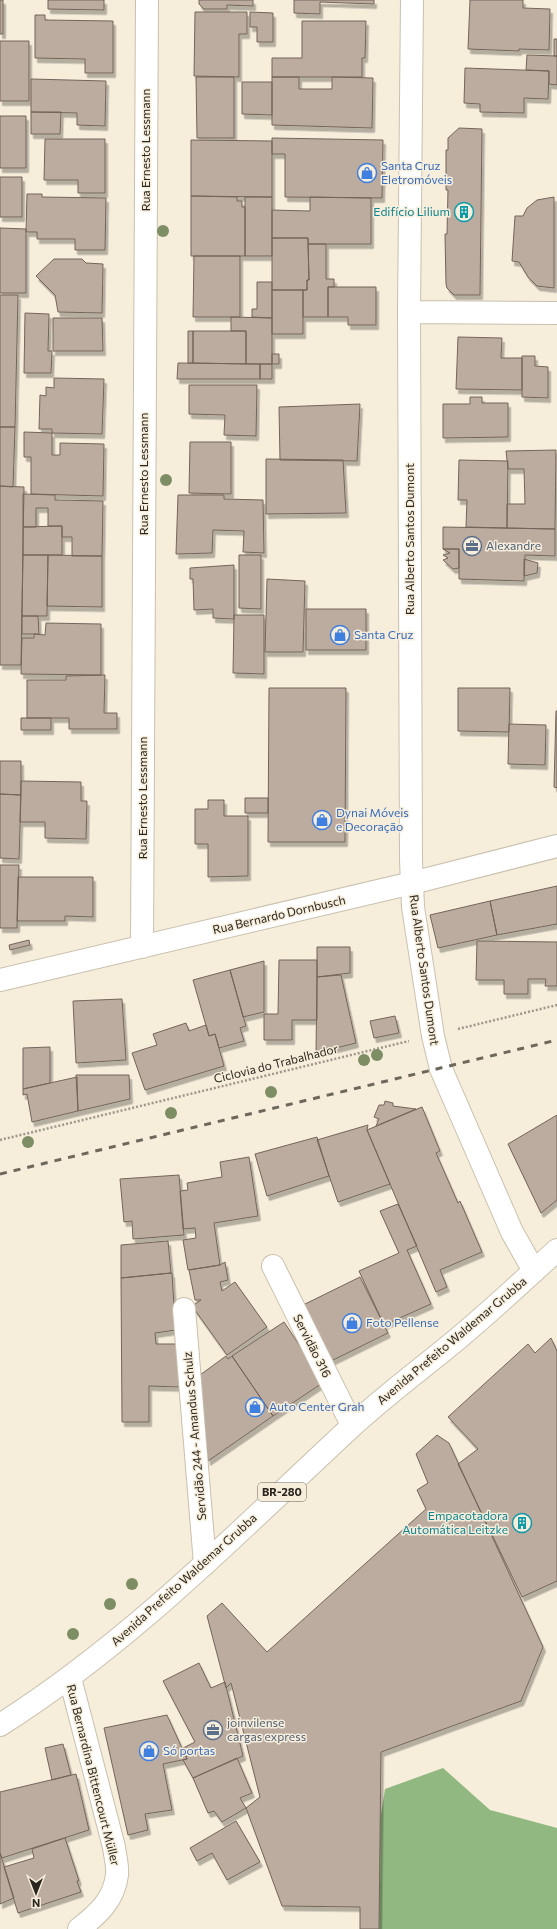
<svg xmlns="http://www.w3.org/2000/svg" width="557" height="1929" font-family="Commissioner,sans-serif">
	<defs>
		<filter id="shadow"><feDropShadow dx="2.5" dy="4.5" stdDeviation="0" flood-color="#0004"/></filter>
	</defs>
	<rect width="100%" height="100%" fill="#f6eddb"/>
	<path fill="#91b880" d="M443 1768 490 1810 557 1828V1929H363L385 1789Z"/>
	<path fill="#bcab9f" stroke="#746559" filter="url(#shadow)" d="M0 0H3V34H0Z
		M48 0H104V10L48 9Z
		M199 0H253V6L227 5V9H204L199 4Z
		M294 0H374V4L320 2V14L294 13Z
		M470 0H523V8L550 9 549 50 519 49V51L468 49Z
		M195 12H247V34H239V77L194 76Z
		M250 12 273 13V42H257V27H250Z
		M35 15H45V20L113 21V73H85V59L35 58Z
		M302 21H366L365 58H362V77H272V58H302Z
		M554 39H557V56H554Z
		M0 41H29V101H0Z
		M527 55 557 56V85L549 84V71L526 70Z
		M465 68 549 71 548 99 524 98V113L480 112V104L464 103Z
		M196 77H234V138H197Z
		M272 77H299V89H332V77L373 78 372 128 272 125Z
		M31 79 106 81 105 126 77 125V113L31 112Z
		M242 82H272V115L242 114Z
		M31 112H61L60 134H31Z
		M0 116H26V168H0Z
		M459 128 482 129 480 295H454L447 288 446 284 445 234H447L448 190H446V150H448V138Z
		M272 138 383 140 382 198 285 197V154H272Z
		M45 139H105V193H78V180H44Z
		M191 140 272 141V197L191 196Z
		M0 177H22V217H0Z
		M27 194H42V197L106 198 105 250H75V239H37V232H26Z
		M191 196 237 197V201H242V207H245V256H191Z
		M245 197H272V256H245Z
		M310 197 371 198V244H308V238H272V210L310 211Z
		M554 197V288L537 286 528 277 519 262 512 261 515 216H523L527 208 537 200Z
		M0 228 26 229V293H0Z
		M272 238H308L309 280H307V290H272Z
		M308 244H326V279H334V287H328V317H303V290H307V280H309Z
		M194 256H240V317H193Z
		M54 259H82L86 263 103 264 102 313 58 312 55 295 36 276Z
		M257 282H272V318L252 317V309H257Z
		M328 287H376V325H348V317H328Z
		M272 290H303V334H272Z
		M0 295H18L15 427H0Z
		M25 313 49 314 48 351H52L51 373H24Z
		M231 317 272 318V364H246V331H231Z
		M53 318H102L103 351H53Z
		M188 331H193V363H188Z
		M193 331H246V364L193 363Z
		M458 337 502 338 501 358H522V390L456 389Z
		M272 354H279V364H272Z
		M522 356H535V366L548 367V398L522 397Z
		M178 363 260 364V379H177Z
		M260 364H272V379H260Z
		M54 378 104 379 102 434 52 433V429H39L40 395 46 396V387L54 388Z
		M189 385H257L256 436 224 435 225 415 189 414Z
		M470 397H482V403H508V437L443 438V404H470Z
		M360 404 357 461 280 460 279 407Z
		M0 427H15L13 487 0 486Z
		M24 432 52 433V455H60V443L104 444 103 496 31 494V457H24Z
		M190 442H231V494L189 493Z
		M556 450 555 529 507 528V504H525L524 469H508L506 451Z
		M266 459 343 460 346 513 266 514Z
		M459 460 508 461 507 528 466 527 467 500H458Z
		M0 486 24 487 21 665H0Z
		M23 494 55 495V500L103 501 102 556H72V537H62V526H48V508H36V527H23Z
		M178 495H224V499L263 500 264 553 243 552 244 531 213 530 212 553 176 554Z
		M62 526V555H23V527Z
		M443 527 555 529V556L525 555 524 581 459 579V549H443Z
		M443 549H459V568L453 569 443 560 448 558 443 555 450 553Z
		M23 555H48L47 616H22Z
		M48 555 102 556V607L47 606Z
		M239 555H261V609L239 608Z
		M524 559 538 563 537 573 524 576Z
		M234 565V619L213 618V609L194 610 193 579H190V568Z
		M267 579 305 581 303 652H265Z
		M306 609H366V650H306Z
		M234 615H264V674L233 673Z
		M22 616H38L39 634H22Z
		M46 623 101 624V675L21 674 22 638H34V634L45 635Z
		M105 675 104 713H117V729H69V718H27V680H66V676Z
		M269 688H346L345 842H268Z
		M458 688H510L509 732 458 731Z
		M556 711H557V788L554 787Z
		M21 718H51V730H21Z
		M509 724 546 725 545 765 508 764Z
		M0 761H21V795L0 794Z
		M21 781 81 782V801H87L86 839 45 838V822H20Z
		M0 794 21 795 19 859 0 858Z
		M245 798H268V813H245Z
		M208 800H224V816H248V876L208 877V844H195V809H208Z
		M0 865H19L17 928H0Z
		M18 877H93V917L65 916V921H17Z
		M557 886V924L497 935 490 901Z
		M490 901 497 935 438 948 430 915Z
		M29 940 30 945 10 950 9 945Z
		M477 941 557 942V986H545L546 979H528V994H504V980H476Z
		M317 947H350V973L317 977Z
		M279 960H317V1020H292V1040H264V1014H278Z
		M264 961V1012L243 1017 230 970Z
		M230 970 246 1026 240 1028 244 1041 219 1048 215 1034 209 1036 193 980Z
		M341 975 356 1043 316 1053 317 977Z
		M122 999 126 1060 76 1063 73 1001Z
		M395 1016 399 1033 374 1038 370 1021Z
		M186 1023 189 1031 206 1025 209 1036 215 1034 224 1066 145 1090 132 1053 157 1045 153 1034Z
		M50 1047V1083L23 1089V1048Z
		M76 1075H129L130 1099 78 1111Z
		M77 1077 78 1111 32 1122 27 1094 23 1095V1089Z
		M385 1101 393 1103V1106L416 1109 376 1126 379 1119 374 1117 379 1105H384Z
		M422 1107 440 1151 436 1153 458 1203 460 1201 482 1252 440 1270 447 1287 436 1292 367 1130Z
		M557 1115V1200L541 1213 508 1144Z
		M368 1125 367 1130 390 1184 338 1202 317 1140Z
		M317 1137 329 1176 267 1196 255 1154Z
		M249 1157 258 1216 214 1223 220 1265 188 1270 183 1240 196 1238 195 1228 183 1229 180 1191 188 1190 187 1183 222 1177 220 1162Z
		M179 1175 184 1235 133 1239 132 1221 124 1222 120 1179Z
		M398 1204 417 1246 407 1250 431 1304 384 1325 359 1271 399 1253 380 1211Z
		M168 1241 171 1273 121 1278V1245Z
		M225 1262 228 1280 220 1282 222 1291 235 1282 267 1327 227 1355 192 1306 201 1300H195L189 1270 220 1265Z
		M171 1273H172L174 1306 183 1329 155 1333 156 1344H181V1387L149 1386V1422H122L121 1278Z
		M360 1277 388 1333 329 1362 301 1306Z
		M284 1322 324 1382 273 1416 232 1356Z
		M551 1338 557 1351V1581L522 1597 458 1464 478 1449 448 1417 528 1344 535 1353Z
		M226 1356 228 1359 232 1356 273 1416 208 1461 200 1375Z
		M437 1435 449 1443 543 1647 521 1701 381 1752 379 1929H360V1907L282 1906 246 1808 260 1797 231 1683 226 1688 207 1616 222 1603 267 1652 426 1509 417 1490 428 1483 416 1454Z
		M199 1663 211 1688 225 1682 243 1756 193 1778 183 1760 187 1759 183 1748 195 1742 163 1681Z
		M167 1715 187 1759 163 1764 172 1810 145 1814 148 1830 128 1835 104 1728Z
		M63 1744 71 1775 52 1780 45 1748Z
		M237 1758 252 1793 240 1798 246 1808 222 1822 214 1811 208 1813 193 1778Z
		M76 1774 89 1830 2 1858 0 1853V1792Z
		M236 1821 260 1862 227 1880 212 1853 197 1861 190 1848Z
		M65 1838 79 1881H77L81 1892 18 1913 4 1867 34 1858 32 1849Z
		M0 1853 14 1898 0 1904Z"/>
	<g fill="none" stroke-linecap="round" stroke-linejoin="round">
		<g stroke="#c9c0ae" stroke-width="24">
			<path id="minor" d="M412 0 409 312 411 860 413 907 433 1036 441 1069 512 1232 534 1271
				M409 312 557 313
				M142 947 147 0
				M273 1266 352 1425
				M184 1309 205 1564
				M70 1678 114 1847C115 1856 118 1866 117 1875 114 1900 98 1914 79 1929"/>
		</g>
		<g stroke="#c9c0ae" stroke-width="24">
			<path id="trunk" d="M0 980 412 883 557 846
				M0 1725C130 1643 238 1532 350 1428 383 1397 420 1370 455 1341 490 1312 523 1281 557 1250"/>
		</g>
		<path stroke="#9e978a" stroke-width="2.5" stroke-dasharray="2 2" stroke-linecap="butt" d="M458 1029 557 1005
			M0 1140 409 1041"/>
		<use href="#minor" stroke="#fff" stroke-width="22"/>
		<use href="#trunk" stroke="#fff" stroke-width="22"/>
		<path stroke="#6d675c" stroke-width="3" stroke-dasharray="7 7" stroke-linecap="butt" d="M0 1174 557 1040"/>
	</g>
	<g fill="#7e8e64">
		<circle cx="163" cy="231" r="6"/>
		<circle cx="166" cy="480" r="6"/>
		<circle cx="377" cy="1055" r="6"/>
		<circle cx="364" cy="1060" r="6"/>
		<circle cx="271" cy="1092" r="6"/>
		<circle cx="171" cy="1113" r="6"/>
		<circle cx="28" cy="1142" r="6"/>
		<circle cx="132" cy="1584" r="6"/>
		<circle cx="110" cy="1604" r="6"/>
		<circle cx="73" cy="1634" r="6"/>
	</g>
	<defs>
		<g id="shop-ring" transform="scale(1)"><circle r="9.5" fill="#f6eddb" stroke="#3f7fe0" stroke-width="1.5"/><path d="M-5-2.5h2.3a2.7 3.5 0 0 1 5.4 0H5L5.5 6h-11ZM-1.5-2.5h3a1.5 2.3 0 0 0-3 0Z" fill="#3f7fe0"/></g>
		<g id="building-ring" transform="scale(1)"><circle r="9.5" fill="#f6eddb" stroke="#0f9aa8" stroke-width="1.5"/><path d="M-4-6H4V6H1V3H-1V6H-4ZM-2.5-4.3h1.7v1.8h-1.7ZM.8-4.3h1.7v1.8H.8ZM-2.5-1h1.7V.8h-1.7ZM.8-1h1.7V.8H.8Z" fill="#0f9aa8"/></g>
		<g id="office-ring" transform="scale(1)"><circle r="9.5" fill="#f6eddb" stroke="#5c6f8a" stroke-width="1.5"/><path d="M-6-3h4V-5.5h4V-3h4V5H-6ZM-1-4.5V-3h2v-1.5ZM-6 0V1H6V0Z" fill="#5c6f8a"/></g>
	</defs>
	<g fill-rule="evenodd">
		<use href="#shop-ring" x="367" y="173"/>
		<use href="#building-ring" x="464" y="212"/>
		<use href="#office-ring" x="472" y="546"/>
		<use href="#shop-ring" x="340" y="635"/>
		<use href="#shop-ring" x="322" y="820"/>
		<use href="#shop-ring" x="352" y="1323"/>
		<use href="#shop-ring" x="255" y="1407"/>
		<use href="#building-ring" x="522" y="1523"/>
		<use href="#office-ring" x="213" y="1730"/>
		<use href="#shop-ring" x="149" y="1751"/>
	</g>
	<g text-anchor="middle" stroke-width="3" stroke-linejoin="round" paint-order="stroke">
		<rect fill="#f6eddb" stroke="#676257" stroke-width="1" x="258" y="1483" width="48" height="18" rx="3"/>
		<g font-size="11" font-weight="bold" fill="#2a261f">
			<text x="282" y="1496">BR-280</text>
		</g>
		<g font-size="12" fill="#2a261f" stroke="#f6eddb">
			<text transform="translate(146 150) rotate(-90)" y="4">Rua Ernesto Lessmann</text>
			<text transform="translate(144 474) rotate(-90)" y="4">Rua Ernesto Lessmann</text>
			<text transform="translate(410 539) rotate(-90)" y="4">Rua Alberto Santos Dumont</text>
			<text transform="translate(143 798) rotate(-90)" y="4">Rua Ernesto Lessmann</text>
			<text transform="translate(279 915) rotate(-13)" y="4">Rua Bernardo Dornbusch</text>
			<text transform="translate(424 970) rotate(82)" y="4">Rua Alberto Santos Dumont</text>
			<text transform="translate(276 1064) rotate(-14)" y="4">Ciclovia do Trabalhador</text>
			<text transform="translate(452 1341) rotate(-40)" y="4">Avenida Prefeito Waldemar Grubba</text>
			<text transform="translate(312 1346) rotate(63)" y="4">Servidão 316</text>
			<text transform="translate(195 1436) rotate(-95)" y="4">Servidão 244 - Amandus Schulz</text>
			<text transform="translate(184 1580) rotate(-42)" y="4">Avenida Prefeito Waldemar Grubba</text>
			<text transform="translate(93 1775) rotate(76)" y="4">Rua Bernardina Bittencourt Müller</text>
		</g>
		<g font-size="12" fill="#366cbe" stroke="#f6eddb" text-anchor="start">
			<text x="381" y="170">Santa Cruz<tspan x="381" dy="14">Eletromóveis</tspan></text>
			<text x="354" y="639">Santa Cruz</text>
			<text x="336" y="817">Dynai Móveis<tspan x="336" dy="14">e Decoração</tspan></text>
			<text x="366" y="1327">Foto Pellense</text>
			<text x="269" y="1411">Auto Center Grah</text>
			<text x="163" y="1755">Só portas</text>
		</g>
		<g font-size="12" fill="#0d838f" stroke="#f6eddb" text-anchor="end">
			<text x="450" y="216">Edifício Lilium</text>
			<text x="508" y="1520">Empacotadora<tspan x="508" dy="14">Automática Leitzke</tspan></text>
		</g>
		<g font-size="12" fill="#4e5e75" stroke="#f6eddb" text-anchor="start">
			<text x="486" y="550">Alexandre</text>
			<text x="227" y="1727">joinvilense<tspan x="227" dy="14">cargas express</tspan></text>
		</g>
	</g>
	<g transform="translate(36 1893) rotate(180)" stroke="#f6eddb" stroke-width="3" paint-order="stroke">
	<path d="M0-3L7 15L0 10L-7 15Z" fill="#2a261f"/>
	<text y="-6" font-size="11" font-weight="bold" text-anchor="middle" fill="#2a261f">N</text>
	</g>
</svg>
